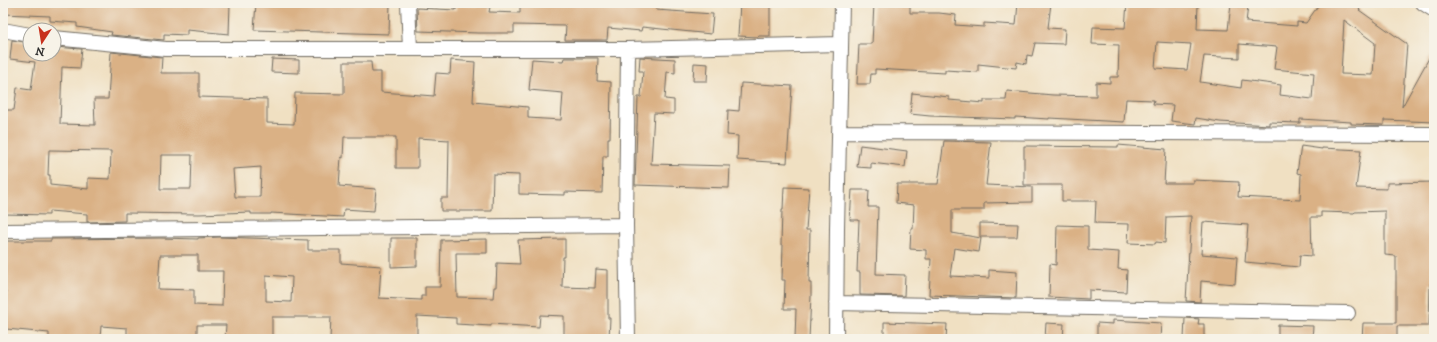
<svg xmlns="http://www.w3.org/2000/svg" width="1437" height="342" font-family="'IM FELL DW Pica',serif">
	<rect width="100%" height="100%" fill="#f7f3e8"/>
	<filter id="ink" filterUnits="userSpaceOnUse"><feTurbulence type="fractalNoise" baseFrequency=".025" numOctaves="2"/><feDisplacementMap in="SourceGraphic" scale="8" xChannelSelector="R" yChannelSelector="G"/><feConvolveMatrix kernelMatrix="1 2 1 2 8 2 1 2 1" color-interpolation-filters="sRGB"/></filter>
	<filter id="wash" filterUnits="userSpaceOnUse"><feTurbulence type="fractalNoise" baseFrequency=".012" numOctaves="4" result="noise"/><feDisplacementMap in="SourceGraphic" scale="16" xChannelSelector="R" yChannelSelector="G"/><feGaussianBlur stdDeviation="0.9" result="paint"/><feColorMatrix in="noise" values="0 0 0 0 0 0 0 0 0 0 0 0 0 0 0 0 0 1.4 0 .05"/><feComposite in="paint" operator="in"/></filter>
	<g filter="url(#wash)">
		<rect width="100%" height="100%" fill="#f0e0c2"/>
		<g id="blocks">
			<path fill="#dab185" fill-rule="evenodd" d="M3 3 230 4 229 34 187 30V35L164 34V40L111 35 112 32 77 27V23L50 21V16L3 14Z
				M256 3H390L389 34 254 30Z
				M520 3H656V10L713 14 711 34 642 27 641 31 608 28 607 40H565L566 26 514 25V33H479L418 31 417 8 456 10V5L490 7 489 12 520 13Z
				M740 3H770V36H759L758 37 738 36Z
				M874 3H910V13H939L956 15 955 25 984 27V23L1016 25 1018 3H1051L1048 28 1065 29 1064 44 1035 43 1032 56 1027 55 1026 64 1017 62 1016 68 978 64V72L945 70V73L875 69V74H871L870 84H857L859 44H872Z
				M1127 3 1198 4 1197 29 1228 30 1231 4 1248 6 1246 22 1297 26V22L1306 23 1320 3H1352L1360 9 1359 10 1407 44 1402 107 1434 49V122L1384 120V125H1383L1351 124V122L1300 119V123L1269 122V125L1220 122 1196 118 1195 124 1171 121 1173 105 1153 104 1154 100 1126 99 1124 122 1049 118V119L1015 117V119L930 116 910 114 912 93 949 97V100L984 103V100H1006L1007 91 1053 95 1096 96V82L1110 83V77H1118L1119 45 1092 44 1093 27 1125 28ZM1344 20 1375 43 1373 75 1341 74ZM1157 42 1191 44 1187 70 1155 68ZM1239 44 1277 47 1274 69 1314 73 1312 99 1280 95 1281 85 1242 80 1241 88 1200 82 1204 56 1239 58Z
				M12 40 30 43V54H54V47L82 49 80 68 62 67 60 124 95 125 94 99H108L111 52 162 57 161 73H199V97L267 99V123L294 124 295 93 344 94V62H371L372 72H381V92L434 96 436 73 450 74 451 60 475 62 473 102 528 107V118L561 120 563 93 529 90 532 59 563 61 564 58H598L597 81 611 82 610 138H608V156H603L602 193 565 192V195L519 194V175L493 174 492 211H441V198H448L449 140 418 138V168H396V137H344L343 158 341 157 339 186 376 189 374 211 344 209 343 217 271 213V214H251V212L199 214 125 213V221L87 222V214L49 211V215L3 214V110H14L17 88 31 90 35 62 10 59ZM49 150 111 151 110 179 88 178V189L50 185V175H48ZM161 155H192L191 189H160ZM261 167 260 197H235L233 169Z
				M640 57 675 59V73L667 72 665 99 674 100V114L654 113 651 164 730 166 729 188 635 185 638 97H641L643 71H639Z
				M272 59 299 60V73L271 72Z
				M694 63 708 64 707 81H693Z
				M741 83 792 86 787 163 737 160 738 136 727 135 728 110 739 111Z
				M944 141 991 142 986 185 1032 187V202L984 203V210H952V233L981 238 979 252 954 248 950 276 989 278V270L1017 272 1016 298 929 295 931 259H926V250L910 249 911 229H913L914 205 896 203 897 184H938Z
				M860 145 907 151 905 167 871 163V168L857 167Z
				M1118 145 1166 149 1164 183H1193V180L1239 182 1238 197 1300 200 1301 174 1297 173 1301 146 1322 149V148L1361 150 1356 188 1387 189V183L1434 182V284H1430L1429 326H1397V339H1362L1363 323H1396V256L1385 255V211L1355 212 1354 213 1321 212V217H1311L1312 256 1300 255 1299 267 1245 262 1248 225 1203 222 1201 254 1237 257 1235 284 1201 281 1200 302 1186 301 1191 216 1166 217 1165 243 1156 242 1155 244 1128 243 1129 224 1095 223 1096 201H1062V185H1024V146L1118 147Z
				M784 187 809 188 806 230H810L809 283H811V296L809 339H795L796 309H784L785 280H782L783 245H781L782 210H783Z
				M852 190H869L868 207H878L876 274 905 275 904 296 860 295V272H857L859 220H850Z
				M980 223 1018 224 1017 237H980Z
				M1057 225 1088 226V250L1119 252 1118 269 1127 270 1126 292 1089 290V299L1049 297 1050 264 1056 265Z
				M219 237 308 240V250H341V263L381 266 379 298 421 300V296H425V287H440L441 240 487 239V253H456L457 297 493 298 494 287H496L497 263 520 264 518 240 565 239V257H563L562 287 595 288 596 269 608 270V318H610L609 339H564V316L540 315 539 327 491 324V326L456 324V318L417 316V339H330L331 317H272V339H225L226 325H197V339H127V328L101 326 100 339H49V333L6 329V291H3V241H51V239L160 238 198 239V238ZM160 255H198V271H223L222 306 194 305V290L158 289ZM266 275 292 277 291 302 266 301Z
				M391 238H417V266L391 267Z
				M1185 318 1199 319 1198 324H1204V339H1184Z
				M1113 320 1161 323 1160 339H1097V323L1113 324Z
				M884 322 947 324 946 339H899V335H884Z
				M1046 323 1064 324 1063 339H1045Z
				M1278 325 1313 326 1312 339H1278Z"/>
		</g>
	</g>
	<g filter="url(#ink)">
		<use href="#blocks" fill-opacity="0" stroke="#706a60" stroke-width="1"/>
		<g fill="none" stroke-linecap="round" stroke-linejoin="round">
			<g stroke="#706a60" stroke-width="16">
				<path id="minor" d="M408 3 410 49
					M1423 3 1434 10
					M3 30 30 35
					M54 38 166 49H628L841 44
					M839 132 1434 134
					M3 231 626 225
					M836 303 1348 313
					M628 339 626 225 628 49
					M836 339 837 228 842 3"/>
			</g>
			<use href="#minor" stroke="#fff" stroke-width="14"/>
		</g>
	</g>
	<rect width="1437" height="342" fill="none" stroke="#f7f3e8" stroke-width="16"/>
	<g transform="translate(42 42) rotate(192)"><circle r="19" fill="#f7f3e8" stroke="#a5a39c"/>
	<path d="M0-3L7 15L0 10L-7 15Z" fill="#c8321e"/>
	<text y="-6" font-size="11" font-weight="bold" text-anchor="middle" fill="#2b2b2b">N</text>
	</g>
</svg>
